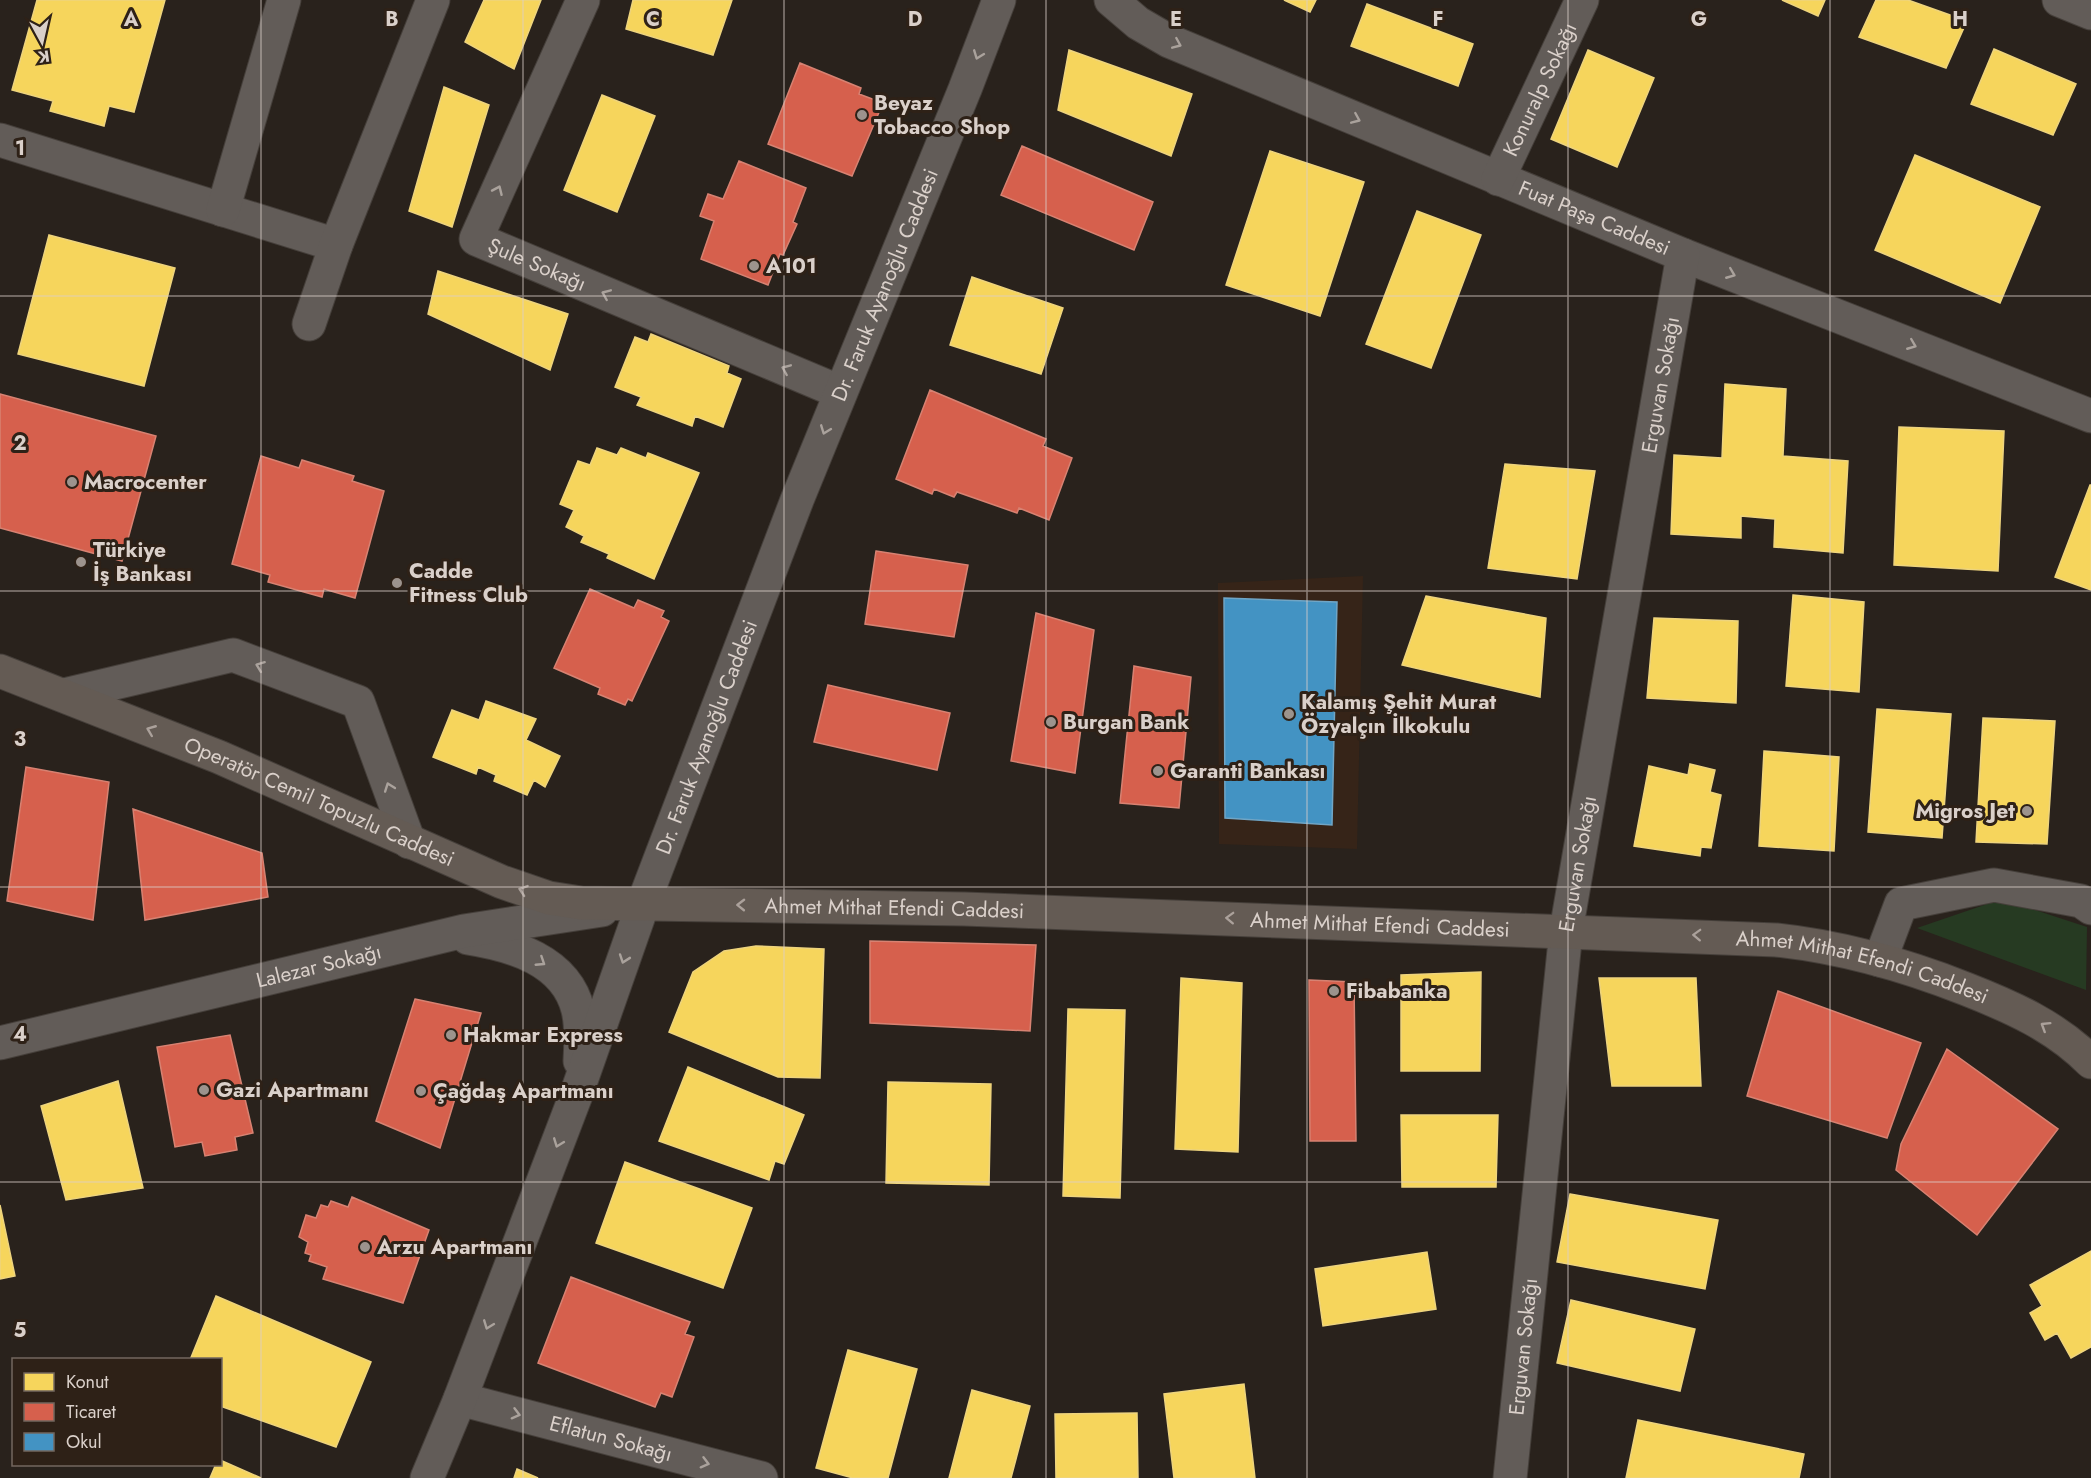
<svg xmlns="http://www.w3.org/2000/svg" width="2091" height="1478" font-family="Jost,sans-serif">
	<rect width="100%" height="100%" fill="#29221c"/>
	<path fill="#362418" d="M1363 576 1357 849 1219 844 1218 583Z"/>
	<path fill="#263a22" d="M2002 899 2087 927 2086 990 1917 928Z"/>
	<path fill="#f6d55c" stroke="#eed47d" stroke-width="1.5" d="M37 0H165L134 112 109 106 104 126 50 111 53 101 12 90Z
		M484 0H541L514 69 465 42Z
		M633 0H732L713 55 626 29Z
		M1284 0H1316L1310 12Z
		M1782 0H1825L1818 16Z
		M1876 0H1908L1967 21 1946 68 1859 37Z
		M1367 4 1473 44 1458 86 1351 46Z
		M1994 49 2076 84 2053 135 1971 104Z
		M1069 50 1192 94 1171 156 1058 110Z
		M1588 50 1654 78 1617 167 1551 139Z
		M444 87 489 105 452 227 409 211Z
		M602 95 655 116 617 212 564 190Z
		M1270 151 1364 182 1320 316 1226 285Z
		M1915 155 2040 207 2000 303 1875 250Z
		M1417 211 1481 235 1431 368 1366 344Z
		M49 235 175 268 144 386 18 354Z
		M438 271 568 314 550 370 428 314Z
		M972 277 1063 308 1041 374 950 345Z
		M651 334 729 366 727 373 741 379 723 427 695 416 692 426 637 405 641 397 615 387 635 337 648 342Z
		M1725 384 1786 389 1783 456 1848 461 1843 553 1774 547 1775 519 1741 516V538L1671 534 1674 455 1722 458Z
		M1899 427 2004 431 1998 571 1894 565Z
		M597 448 617 455 621 448 646 458 648 453 699 473 654 579 607 558 609 554 581 542 584 536 566 527 574 510 560 504 578 461 590 465Z
		M1505 464 1595 471 1577 579 1488 568Z
		M2090 485H2091V590L2055 577Z
		M1793 595 1864 602 1859 692 1786 686Z
		M1426 596 1546 618 1540 697 1402 665Z
		M1654 618 1738 621 1736 703 1647 698Z
		M486 701 536 719 526 740 560 756 545 787 534 780 527 795 494 781 496 775 478 767 476 774 433 757 452 710 479 720Z
		M1877 709 1951 714 1942 838 1868 832Z
		M1983 718 2055 721 2047 844 1976 842Z
		M1764 751 1839 757 1834 851 1759 846Z
		M1690 764 1715 770 1710 792 1721 795 1711 848 1701 847 1700 856 1634 846 1649 766 1688 775Z
		M756 946 824 949 820 1078 778 1077 669 1032 693 972 724 951Z
		M1481 972 1480 1071H1401V975Z
		M1181 978 1242 983 1238 1152 1175 1149Z
		M1599 978H1696L1701 1086H1612Z
		M1068 1009 1125 1010 1120 1198 1063 1196Z
		M688 1067 804 1115 784 1164 775 1161 769 1180 659 1141Z
		M118 1081 143 1188 66 1200 41 1106Z
		M888 1082 991 1084 989 1185 886 1183Z
		M1401 1115H1498L1496 1187H1402Z
		M625 1162 752 1208 723 1288 596 1243Z
		M1570 1194 1718 1220 1705 1289 1557 1262Z
		M0 1205 15 1276 0 1279Z
		M2091 1251V1347L2071 1358 2057 1333 2045 1340 2030 1313 2042 1306 2030 1285Z
		M1427 1252 1436 1309 1323 1326 1315 1269Z
		M216 1296 371 1362 336 1447 220 1406V1360H190Z
		M1571 1300 1695 1329 1680 1391 1557 1363Z
		M848 1350 917 1369 888 1478H853L816 1468Z
		M1244 1384 1255 1478H1174L1164 1394Z
		M972 1390 1030 1406 1011 1478H949Z
		M1137 1413 1138 1478H1056L1055 1414Z
		M1638 1420 1804 1454 1799 1478H1626Z
		M220 1460 261 1478H210L216 1464H220Z
		M517 1469 538 1478H514Z"/>
	<path fill="#d6604d" stroke="#d78272" stroke-width="1.5" d="M800 63 861 88 859 94 883 103 852 176 768 144Z
		M1022 146 1153 202 1134 250 1001 195Z
		M739 161 806 188 793 222 797 224 783 255 780 254 768 285 701 259 714 221 700 216 708 194 723 199Z
		M930 390 1046 439 1043 446 1072 458 1049 520 1019 508 1017 513 957 492 954 497 934 489 932 494 896 479Z
		M0 394 156 436 122 561 0 528Z
		M261 456 299 468 302 460 354 476 352 481 384 491 355 598 324 589 322 597 268 582 270 575 232 564Z
		M876 551 968 565 954 637 865 624Z
		M590 589 634 608 638 600 664 611 661 617 669 621 632 701 628 699 625 705 598 694 600 688 554 668Z
		M1036 613 1094 630 1075 773 1011 761Z
		M1134 666 1191 677 1179 808 1120 803Z
		M828 685 950 713 937 770 814 742Z
		M26 767 109 782 93 920 7 901Z
		M133 809 262 853 268 897 145 920Z
		M870 941 1036 945 1030 1031 870 1023Z
		M1309 980 1354 982 1356 1141H1310Z
		M1778 991 1921 1043 1887 1138 1747 1096Z
		M415 999 481 1013 440 1148 376 1121Z
		M230 1035 253 1133 235 1137 237 1150 205 1156 202 1142 175 1147 157 1047Z
		M1947 1049 2058 1129 1977 1235 1896 1170 1901 1144Z
		M352 1197 429 1230 403 1303 323 1279 327 1267 309 1261 311 1255 305 1253 308 1242 299 1237 306 1215 316 1218 321 1205 328 1207 331 1201 348 1207Z
		M571 1277 690 1322 685 1334 694 1337 672 1397 661 1393 655 1407 538 1363Z"/>
	<path fill="#4393c3" stroke="#70a5c5" stroke-width="1.5" d="M1224 598 1337 602 1332 825 1225 818Z"/>
	<g fill="none" stroke-linecap="round" stroke-linejoin="round">
		<g stroke="#453f3a" stroke-width="35">
			<g id="minor">
				<path id="s1" d="M583 0 476 239 840 392"/>
				<path id="s2" d="M1111 0 1138 23 1169 41 1683 255 2091 416"/>
				<path d="M2059 0 2091 13"/>
				<path d="M0 140 336 245"/>
				<path id="s3" d="M1498 179 1582 0"/>
				<path d="M223 210 284 0"/>
				<path d="M309 324 336 245 433 0"/>
				<path d="M64 695 233 655 358 702 409 842"/>
				<path d="M468 938C512 945 566 960 578 1010 582 1026 581 1044 580 1061"/>
				<path d="M1880 960 1901 904 1994 885 2081 901 2091 908"/>
				<path id="s4" d="M0 1043 464 931 602 910"/>
				<path id="s5" d="M460 1399 761 1478"/>
				<path id="s6" d="M427 1478 460 1399 576 1095 643 904 797 500 965 89 999 0"/>
				<path id="s7" d="M1510 1478 1566 931 1683 255"/>
			</g>
		</g>
		<g stroke="#453f3a" stroke-width="35">
			<g id="major">
				<path id="s8" d="M0 671 219 757 502 882 549 898 581 903 964 909 1776 940C1842 947 1905 965 1966 989 2012 1007 2055 1026 2091 1062"/>
			</g>
		</g>
		<use href="#minor" stroke="#625c58" stroke-width="33"/>
		<use href="#major" stroke="#645b54" stroke-width="33"/>
	</g>
	<defs><path id="oneway-chevron" d="M-2-3.5L2.5 0L-2 3.5" fill="none" stroke-width="1.6" stroke-linecap="round" stroke-linejoin="round" transform="scale(1.5)"/></defs>
	<g stroke="#aaa29c">
		<use href="#oneway-chevron" transform="translate(1177 44) rotate(23)"/>
		<use href="#oneway-chevron" transform="translate(978 55) rotate(111)"/>
		<use href="#oneway-chevron" transform="translate(1356 119) rotate(23)"/>
		<use href="#oneway-chevron" transform="translate(498 190) rotate(-66)"/>
		<use href="#oneway-chevron" transform="translate(1731 274) rotate(22)"/>
		<use href="#oneway-chevron" transform="translate(606 294) rotate(-157)"/>
		<use href="#oneway-chevron" transform="translate(1912 345) rotate(22)"/>
		<use href="#oneway-chevron" transform="translate(786 369) rotate(-157)"/>
		<use href="#oneway-chevron" transform="translate(825 430) rotate(111)"/>
		<use href="#oneway-chevron" transform="translate(260 666) rotate(-159)"/>
		<use href="#oneway-chevron" transform="translate(389 787) rotate(-110)"/>
		<use href="#oneway-chevron" transform="translate(624 959) rotate(109)"/>
		<use href="#oneway-chevron" transform="translate(541 962) rotate(33)"/>
		<use href="#oneway-chevron" transform="translate(558 1143) rotate(111)"/>
		<use href="#oneway-chevron" transform="translate(488 1325) rotate(111)"/>
		<use href="#oneway-chevron" transform="translate(516 1414) rotate(15)"/>
		<use href="#oneway-chevron" transform="translate(705 1463) rotate(15)"/>
	</g>
	<g stroke="#aba19b">
		<use href="#oneway-chevron" transform="translate(151 730) rotate(-158)"/>
		<use href="#oneway-chevron" transform="translate(523 890) rotate(-161)"/>
		<use href="#oneway-chevron" transform="translate(741 905) rotate(-179)"/>
		<use href="#oneway-chevron" transform="translate(1230 918) rotate(-178)"/>
		<use href="#oneway-chevron" transform="translate(1697 935) rotate(-178)"/>
		<use href="#oneway-chevron" transform="translate(2045 1026) rotate(-148)"/>
	</g>
	<path fill="none" stroke="#dad0ca" stroke-width="1.5" stroke-opacity="0.55" d="M261 0V1478M523 0V1478M784 0V1478M1046 0V1478M1307 0V1478M1568 0V1478M1830 0V1478M0 296H2091M0 591H2091M0 887H2091M0 1182H2091"/>
	<g fill="#9c938d" stroke="#2e2117" stroke-width="2">
		<circle cx="862" cy="115" r="6"/>
		<circle cx="754" cy="266" r="6"/>
		<circle cx="72" cy="482" r="6"/>
		<circle cx="81" cy="562" r="6"/>
		<circle cx="397" cy="583" r="6"/>
		<circle cx="1289" cy="714" r="6"/>
		<circle cx="1051" cy="722" r="6"/>
		<circle cx="1158" cy="771" r="6"/>
		<circle cx="2027" cy="811" r="6"/>
		<circle cx="1334" cy="991" r="6"/>
		<circle cx="451" cy="1035" r="6"/>
		<circle cx="204" cy="1090" r="6"/>
		<circle cx="421" cy="1091" r="6"/>
		<circle cx="365" cy="1247" r="6"/>
	</g>
	<g text-anchor="middle" stroke-width="6" stroke-linejoin="round" paint-order="stroke">
		<g font-size="21" fill="#dad0ca" stroke="#2e2117">
			<text dy="7" stroke="none"><textPath href="#s3" startOffset="99">Konuralp Sokağı</textPath></text>
			<text dy="7" stroke="none"><textPath href="#s2" startOffset="532">Fuat Paşa Caddesi</textPath></text>
			<text dy="7" stroke="none"><textPath href="#s1" startOffset="328">Şule Sokağı</textPath></text>
			<text dy="7" stroke="none"><textPath href="#s6" startOffset="1278">Dr. Faruk Ayanoğlu Caddesi</textPath></text>
			<text dy="7" stroke="none"><textPath href="#s7" startOffset="1104">Erguvan Sokağı</textPath></text>
			<text dy="7" stroke="none"><textPath href="#s6" startOffset="792">Dr. Faruk Ayanoğlu Caddesi</textPath></text>
			<text dy="7" stroke="none"><textPath href="#s8" startOffset="345">Operatör Cemil Topuzlu Caddesi</textPath></text>
			<text dy="7" stroke="none"><textPath href="#s7" startOffset="618">Erguvan Sokağı</textPath></text>
			<text dy="7" stroke="none"><textPath href="#s8" startOffset="940">Ahmet Mithat Efendi Caddesi</textPath></text>
			<text dy="7" stroke="none"><textPath href="#s8" startOffset="1426">Ahmet Mithat Efendi Caddesi</textPath></text>
			<text dy="7" stroke="none"><textPath href="#s4" startOffset="328">Lalezar Sokağı</textPath></text>
			<text dy="7" stroke="none"><textPath href="#s8" startOffset="1912">Ahmet Mithat Efendi Caddesi</textPath></text>
			<text dy="7" stroke="none"><textPath href="#s7" startOffset="132">Erguvan Sokağı</textPath></text>
			<text dy="7" stroke="none"><textPath href="#s5" startOffset="156">Eflatun Sokağı</textPath></text>
		</g>
		<g font-size="21" font-weight="bold" fill="#dad0ca" stroke="#2e2117" text-anchor="start">
			<text x="874" y="110">Beyaz<tspan x="874" dy="24">Tobacco Shop</tspan></text>
			<text x="766" y="273">A101</text>
			<text x="84" y="489">Macrocenter</text>
			<text x="93" y="557">Türkiye<tspan x="93" dy="24">İş Bankası</tspan></text>
			<text x="409" y="578">Cadde<tspan x="409" dy="24">Fitness Club</tspan></text>
			<text x="1301" y="709">Kalamış Şehit Murat<tspan x="1301" dy="24">Özyalçın İlkokulu</tspan></text>
			<text x="1063" y="729">Burgan Bank</text>
			<text x="1170" y="778">Garanti Bankası</text>
			<text x="2015" y="818" text-anchor="end">Migros Jet</text>
			<text x="1346" y="998">Fibabanka</text>
			<text x="463" y="1042">Hakmar Express</text>
			<text x="216" y="1097">Gazi Apartmanı</text>
			<text x="433" y="1098">Çağdaş Apartmanı</text>
			<text x="377" y="1254">Arzu Apartmanı</text>
		</g>
	</g>
	<g font-size="20" text-anchor="middle" font-weight="bold" fill="#dad0ca" stroke="#2e2117" stroke-width="6" stroke-linejoin="round" paint-order="stroke">
		<text x="131" y="26">A</text>
		<text x="392" y="26">B</text>
		<text x="653" y="26">C</text>
		<text x="915" y="26">D</text>
		<text x="1176" y="26">E</text>
		<text x="1438" y="26">F</text>
		<text x="1699" y="26">G</text>
		<text x="1960" y="26">H</text>
		<text x="20" y="155">1</text>
		<text x="20" y="450">2</text>
		<text x="20" y="746">3</text>
		<text x="20" y="1041">4</text>
		<text x="20" y="1337">5</text>
	</g>
	<rect x="12" y="1358" width="210" height="108" fill="#2e2117" stroke="#73675f" stroke-width="1.5"/>
	<rect x="24" y="1373" width="30" height="18" fill="#f6d55c" stroke="#73675f" stroke-width="1.5"/>
	<text x="66" y="1388" font-size="18" fill="#dad0ca">Konut</text>
	<rect x="24" y="1403" width="30" height="18" fill="#d6604d" stroke="#73675f" stroke-width="1.5"/>
	<text x="66" y="1418" font-size="18" fill="#dad0ca">Ticaret</text>
	<rect x="24" y="1433" width="30" height="18" fill="#4393c3" stroke="#73675f" stroke-width="1.5"/>
	<text x="66" y="1448" font-size="18" fill="#dad0ca">Okul</text>
	<g transform="translate(42 42) rotate(172)" stroke="#2e2117" stroke-width="4.5" paint-order="stroke">
	<path d="M0-4.5L10 22L0 15L-10 22Z" fill="#dad0ca"/>
	<text y="-9" font-size="16" font-weight="bold" text-anchor="middle" fill="#dad0ca">K</text>
	</g>
</svg>
